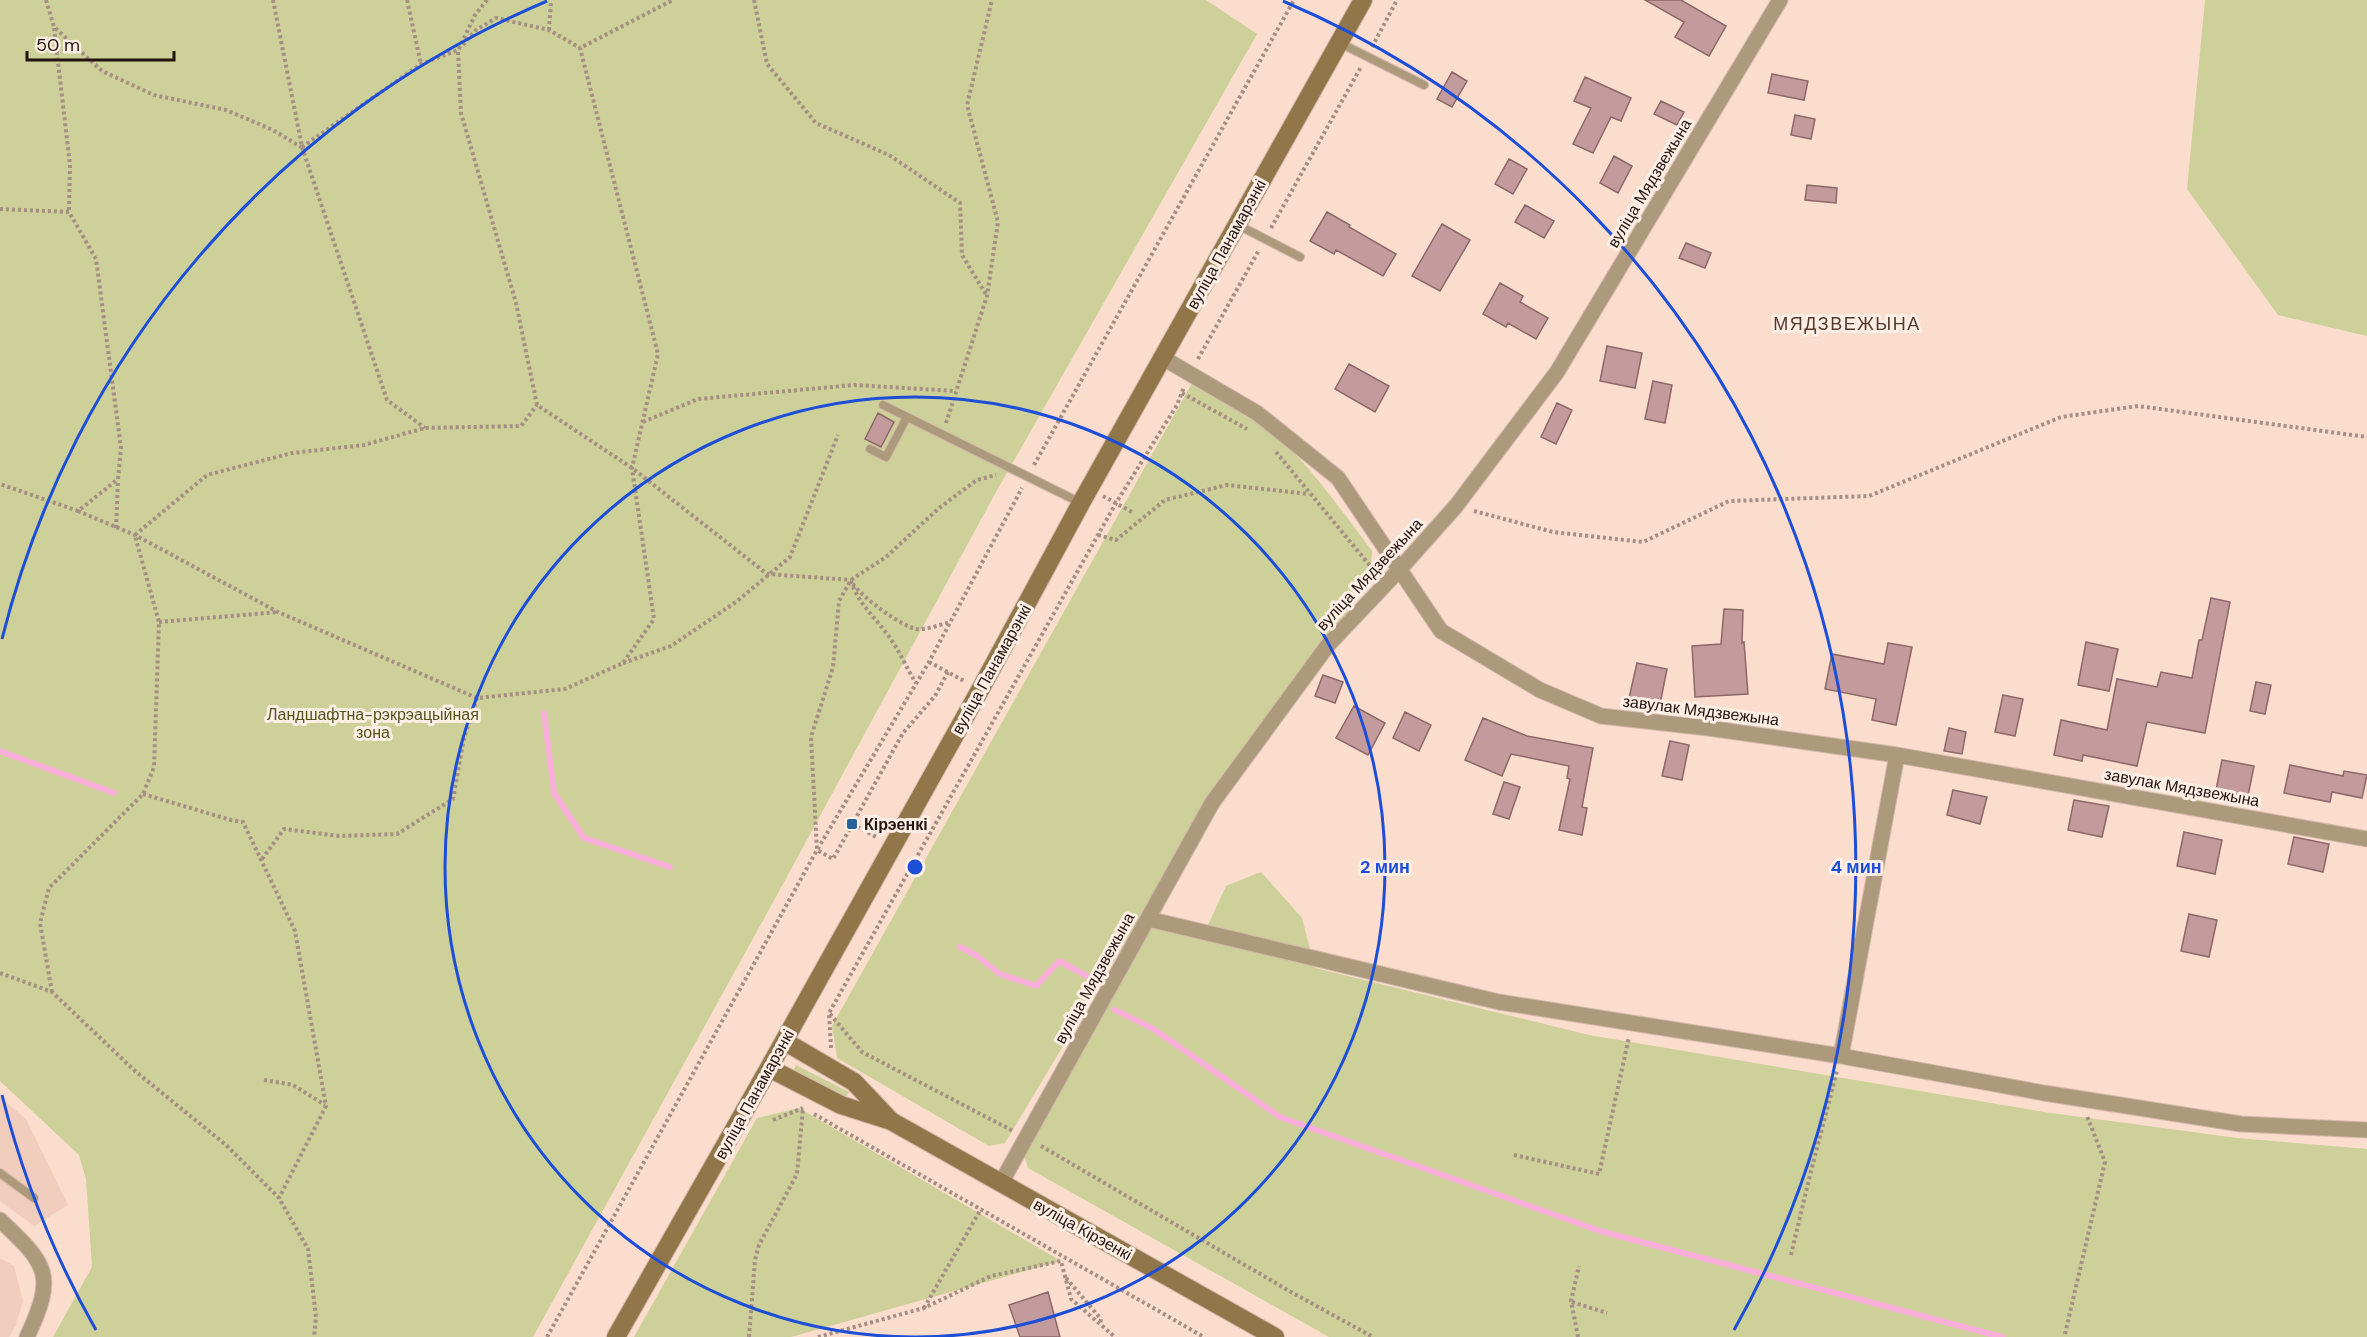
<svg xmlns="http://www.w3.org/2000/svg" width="2367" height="1337" font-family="'DM Sans',sans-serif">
	<rect width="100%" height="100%" fill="#fbddce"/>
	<path fill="#f0cdbc" d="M0 1097 26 1119 68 1205 34 1226 0 1201Z
		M0 1258 14 1266 23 1301 16 1325 9 1337H0Z"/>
	<path fill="#cdd098" d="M0 0H1206L1257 34 996 492 777 895 533 1337H53L92 1267 86 1179 79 1155 0 1081Z
		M2205 0H2367V336L2278 315 2187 189Z
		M1192 383C1214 396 1240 406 1260 422 1305 457 1338 506 1372 551L1370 575 1351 597 1347 616 1209 802 1005 1143 989 1146 837 1058 832 1026Z
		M1261 872 1302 918 1315 968 1589 1035 2044 1112 2237 1138 2367 1149V1337H1329L1028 1168 1023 1152 1151 928 1201 940 1226 886Z
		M796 1065 849 1092 845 1100 792 1073Z
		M799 1108 1061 1261 791 1337H634L757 1118Z"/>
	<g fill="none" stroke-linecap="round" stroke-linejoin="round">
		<path stroke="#f9aed9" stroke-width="6" d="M544 713 554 793 584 838 670 867
			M0 751 114 793
			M960 947 976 955 1000 974 1036 986 1059 961 1087 976
			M1115 1010 1152 1028 1280 1117 1600 1231 2002 1337"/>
	</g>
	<path fill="#c49b9c" stroke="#8d6769" stroke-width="1.5" d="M1645 0H1681L1726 26 1709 56 1675 37 1684 22Z
		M1452 72 1467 81 1452 107 1437 99Z
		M1772 74 1808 81 1804 100 1768 93Z
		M1585 77 1631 98 1621 121 1611 117 1593 153 1573 144 1591 108 1574 101Z
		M1661 101 1684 112 1677 125 1654 114Z
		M1795 115 1815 119 1811 139 1791 135Z
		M1614 156 1632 166 1618 193 1600 183Z
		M1509 159 1527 169 1513 194 1495 184Z
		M1807 185 1837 188 1836 203 1805 200Z
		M1525 205 1554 221 1544 238 1515 222Z
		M1327 212 1350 225 1349 227 1396 254 1383 276 1336 250 1334 254 1310 241Z
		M1442 224 1470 240 1440 291 1412 276Z
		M1686 243 1711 253 1705 268 1679 258Z
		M1500 283 1523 296 1520 302 1548 318 1536 339 1508 323 1506 327 1483 314Z
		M1607 346 1642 353 1635 388 1600 381Z
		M1349 364 1389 386 1375 412 1335 389Z
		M1653 381 1672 385 1665 423 1645 419Z
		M1557 403 1572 410 1556 444 1541 437Z
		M878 413 894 422 881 447 865 439Z
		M2211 598 2230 602 2205 733 2147 722 2137 766 2083 755 2082 761 2054 755 2061 720 2107 730 2117 679 2157 687 2161 672 2192 678 2199 640H2202Z
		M1724 609 1743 610 1742 643 1744 642 1748 694 1695 697 1692 646 1721 644Z
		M2086 642 2118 649 2109 691 2078 685Z
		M1888 643 1912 647 1896 725 1872 720 1876 699 1825 689 1832 654 1884 664Z
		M1637 663 1667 669 1660 704 1629 698Z
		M1323 675 1343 682 1335 703 1315 696Z
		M2256 682 2271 685 2265 714 2250 711Z
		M2003 695 2023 699 2015 736 1995 732Z
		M1354 706 1385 723 1368 755 1336 738Z
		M1405 712 1431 725 1419 751 1393 738Z
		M1483 718 1527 736 1593 748 1582 807 1587 808 1582 835 1559 830 1570 779 1567 778 1569 766 1511 754 1502 776 1465 760Z
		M1949 728 1966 732 1962 754 1944 751Z
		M1670 741 1689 745 1682 780 1662 776Z
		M2222 760 2254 766 2248 796 2216 790Z
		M2290 765 2343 776 2344 771 2367 775 2362 798 2332 792 2330 802 2284 793Z
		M1504 782 1520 787 1509 819 1493 814Z
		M1953 790 1987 797 1980 824 1947 815Z
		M2074 800 2109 806 2102 837 2068 830Z
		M2184 832 2222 840 2215 874 2177 866Z
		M2294 837 2329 844 2323 872 2288 864Z
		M2189 914 2217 920 2209 957 2181 951Z
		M1048 1292 1060 1337H1020L1009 1305Z"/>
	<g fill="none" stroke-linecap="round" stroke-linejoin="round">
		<g stroke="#d4b9ac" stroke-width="10">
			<path id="lane" d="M1340 43 1424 85
				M1238 225 1300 257
				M883 405 1081 503
				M870 449 886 457 907 417
				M0 1173 34 1198"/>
		</g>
		<g stroke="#d4b9ac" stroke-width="17">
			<path id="street" d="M1163 358 1257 413 1338 478 1441 631 1540 690 1601 716 1708 728 1897 755 2367 839
				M1148 919 1499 1002 1841 1056 2044 1093 2241 1124 2367 1130
				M1841 1056 1897 755
				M1001 1183 1212 803 1328 645 1399 570 1456 506 1557 372 1780 0
				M0 1220C48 1265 56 1275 27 1337"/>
		</g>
		<g stroke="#d4b9ac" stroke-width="20">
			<path id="secondary" d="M784 1041 854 1082 890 1120
				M769 1068 841 1105 891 1121 1275 1337
				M616 1337 769 1068 980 690 1081 503 1363 0"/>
		</g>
		<path stroke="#a58e83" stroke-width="4" stroke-dasharray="3 3" stroke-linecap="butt" d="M46 0 54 27 102 71 154 95 226 110 273 130 301 147
			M273 0 302 147 387 400 425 428
			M407 0 421 64
			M487 0 475 15 458 51 461 113 516 303 537 405 632 468 767 574 851 580
			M754 0 767 64 816 123 889 155 960 203 962 255 987 296
			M54 28 70 165 69 211
			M549 30 551 0
			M463 45 476 30 496 18 549 30 580 48
			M1372 47 1397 0
			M302 147 421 64 458 50
			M0 209 69 212 96 259 121 448 118 479 78 511 0 484
			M1271 228 1361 67
			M1198 359 1259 250
			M1182 393 1247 429
			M643 422 698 399 854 385 956 391
			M946 423 987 296 998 222 967 105 992 0
			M1276 452 1376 573
			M1034 465 1294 0
			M1103 496 1132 512
			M78 511 135 535 278 612 477 698 565 689 623 663 654 619 632 468 658 354 580 48 673 0
			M1474 511 1553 532 1643 542 1729 501 1869 496 2061 417 2138 406 2367 437
			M116 528 118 480
			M135 535 207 475 292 453 364 445 425 428 521 426 537 405
			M1098 535 1116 540 1165 500 1227 485 1309 494
			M851 581C858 604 877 619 890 638 900 652 907 669 916 683
			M853 584C862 597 901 626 916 629 927 630 939 625 950 622
			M159 622 278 612
			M929 662 966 682
			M623 663 671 646 736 602 790 557 838 435
			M948 672 935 696 903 733 833 859 817 850 811 737 833 667 839 601 851 580 886 557 939 508 977 480 996 475
			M143 794 231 820 243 822 295 931 326 1106 279 1198
			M852 824 878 838
			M262 859 284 829 339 836 397 834 453 799 464 738 477 698
			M0 973 52 992 135 1071 226 1145 279 1198 308 1249 316 1317 314 1337
			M52 992 40 923 49 888 143 794 154 767 159 622 135 536
			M830 1014 862 1052 1013 1131
			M831 1048 829 1013 1116 503 1177 405 1184 387
			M264 1080 293 1085 325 1105
			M814 1114 1204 1337
			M773 1120 803 1108
			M1041 1146 1291 1292 1373 1337
			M1514 1155 1599 1174 1629 1037
			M1791 1255 1810 1175 1837 1071
			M1066 1278 1101 1319 1100 1324
			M1572 1302 1607 1313
			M924 1308 981 1209
			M2065 1334 2105 1162 2087 1116
			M547 1337 817 850 929 662 1022 488
			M749 1337 755 1260 759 1245 797 1174 803 1108
			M818 1337 924 1308 991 1276 1061 1261 1071 1299 1115 1337
			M1578 1337 1571 1301 1579 1266"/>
		<use href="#lane" stroke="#ad9a7d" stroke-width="8"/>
		<use href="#street" stroke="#ad9a7d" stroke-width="15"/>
		<use href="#secondary" stroke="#91764a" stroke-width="18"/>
	</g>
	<g fill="none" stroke="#1d4ed8" stroke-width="3">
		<circle cx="915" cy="867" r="470"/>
		<path d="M96 1330A941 941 0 0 1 2 1095M2 639A941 941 0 0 1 547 1M1283 1A941 941 0 0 1 1734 1330"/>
	</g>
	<rect fill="#27629a" stroke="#fdeee6" stroke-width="2" x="846" y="818" width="12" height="12" rx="3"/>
	<g text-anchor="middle" stroke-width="6" stroke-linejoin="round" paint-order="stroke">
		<g font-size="16" fill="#22150f" stroke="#fdeee6">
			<text transform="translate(1649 183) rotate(-59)" y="6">вуліца Мядзвежына</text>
			<text transform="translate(1226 244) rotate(-61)" y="6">вуліца Панамарэнкі</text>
			<text transform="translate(1369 574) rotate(-47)" y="6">вуліца Мядзвежына</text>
			<text transform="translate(991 669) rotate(-61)" y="6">вуліца Панамарэнкі</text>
			<text transform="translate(1701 710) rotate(7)" y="6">завулак Мядзвежына</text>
			<text transform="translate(2182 787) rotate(10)" y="6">завулак Мядзвежына</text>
			<text transform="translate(1094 978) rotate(-61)" y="6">вуліца Мядзвежына</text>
			<text transform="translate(754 1094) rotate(-61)" y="6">вуліца Панамарэнкі</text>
			<text transform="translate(1083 1229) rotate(29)" y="6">вуліца Кірэенкі</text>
		</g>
		<g font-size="16" fill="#54561b" stroke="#fdeee6">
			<text x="373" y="720">Ландшафтна-рэкрэацыйная<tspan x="373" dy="18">зона</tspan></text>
		</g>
		<g font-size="16" font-weight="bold" fill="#22150f" stroke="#fdeee6" text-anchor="start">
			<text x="864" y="830">Кірэенкі</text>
		</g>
		<g font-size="18" letter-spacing="1.5" fill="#573a2b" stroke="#fdeee6">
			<text x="1847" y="330">МЯДЗВЕЖЫНА</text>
		</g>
	</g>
	<circle cx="915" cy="867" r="9" fill="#1d4ed8" stroke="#fdeee6" stroke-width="3"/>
	<g font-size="18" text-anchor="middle" font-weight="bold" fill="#1d4ed8" stroke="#fdeee6" stroke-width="6" stroke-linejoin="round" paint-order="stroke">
		<text x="1385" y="873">2 мин</text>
		<text x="1856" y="873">4 мин</text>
	</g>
	<path d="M27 51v9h147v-9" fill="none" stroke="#22150f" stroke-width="3"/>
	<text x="36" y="51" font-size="18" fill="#22150f" stroke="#fdeee6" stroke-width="4.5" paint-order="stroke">50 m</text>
</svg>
